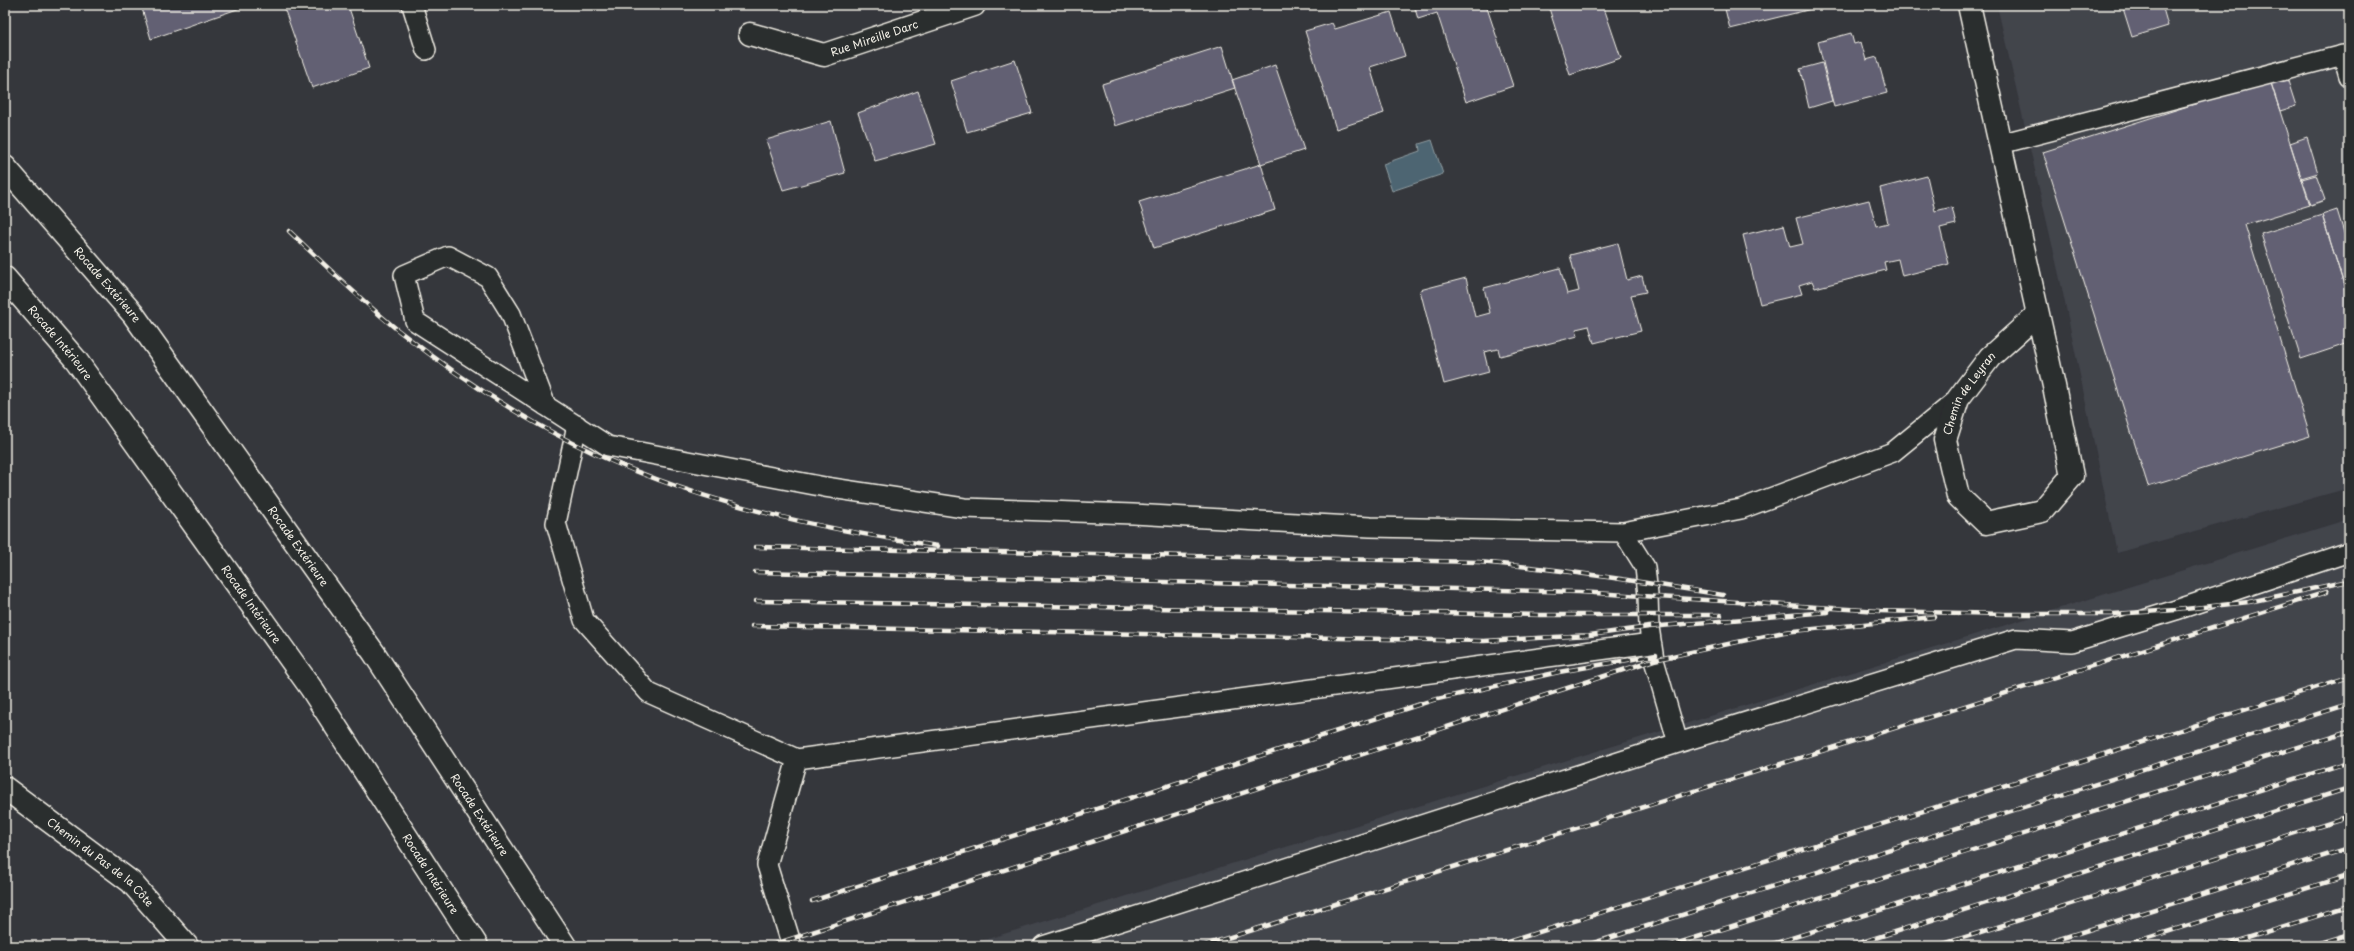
<svg xmlns="http://www.w3.org/2000/svg" width="2354" height="951" font-family="'Playpen Sans',sans-serif">
	<rect width="100%" height="100%" fill="#35373c"/>
	<filter id="ink" filterUnits="userSpaceOnUse"><feTurbulence type="fractalNoise" baseFrequency=".025" numOctaves="2"/><feDisplacementMap in="SourceGraphic" scale="8" xChannelSelector="R" yChannelSelector="G"/><feConvolveMatrix kernelMatrix="1 2 1 2 8 2 1 2 1" color-interpolation-filters="sRGB"/></filter>
	<g filter="url(#ink)">
		<path fill="#42444c" d="M1997 5H2349V488L2117 553 2060 279Z
			M2349 519V946H965Z"/>
		<path fill="#4d6572" stroke="#909da1" d="M1432 140 1443 174 1392 191 1383 164 1420 151 1419 144Z"/>
		<path fill="#626173" stroke="#f4f1e8" d="M141 5H249L151 39Z
			M283 5H348L369 68 312 88Z
			M1414 5H1486L1513 86 1466 102 1437 13 1418 19Z
			M1548 5H1603L1621 58 1570 75Z
			M1724 5H1820V7L1730 29Z
			M2122 5H2162L2168 26 2132 37Z
			M1391 12 1405 56 1370 67 1384 113 1336 129 1305 31 1332 23 1335 29Z
			M1851 33 1854 44 1861 42 1866 60 1877 57 1887 93 1834 107 1818 42Z
			M1222 46 1235 88 1115 126 1102 84Z
			M1015 60 1032 113 967 132 951 81Z
			M1822 63 1832 101 1809 108 1800 69Z
			M1275 65 1304 150 1261 164 1232 80Z
			M2286 75 2296 106 2280 111 2270 80Z
			M2270 80 2310 205 2245 225 2310 436 2148 486 2043 152Z
			M918 91 936 144 875 161 858 113Z
			M831 121 845 173 783 190 766 140Z
			M2307 137 2318 173 2301 178 2290 143Z
			M1261 164 1275 210 1154 248 1139 202Z
			M2316 175 2325 200 2311 205 2302 179Z
			M1927 176 1935 211 1952 207 1956 224 1940 228 1949 264 1902 276 1898 259 1884 262 1886 270 1815 288 1812 281 1799 285 1802 294 1760 304 1743 235 1784 225 1790 247 1803 244 1796 218 1869 200 1876 226 1888 223 1880 188Z
			M2337 210 2349 249V301L2322 215Z
			M2322 215 2349 301V343L2301 359 2261 234Z
			M1618 243 1627 280 1642 276 1646 292 1631 295 1641 331 1594 343 1589 326 1576 329 1578 336 1500 356 1498 349 1484 352 1489 372 1444 384 1420 290 1466 278 1475 317 1490 313 1484 288 1560 268 1567 294 1579 291 1570 255Z"/>
		<g fill="none" stroke-linecap="round" stroke-linejoin="round">
			<g stroke="#f4f1e8" stroke-width="22">
				<path id="service" d="M412 5 426 50
					M2000 144 2343 55 2349 76
					M546 406 511 314 488 277 448 256 404 275 415 321 608 446 825 487 964 508 1133 514 1370 527 1623 532 1741 509 1893 452 1958 399
					M577 425 556 523 584 620 649 693 797 759 1651 643
					M1623 532 1645 567 1648 595 1649 627 1654 660 1678 743
					M792 946 767 865 797 759
					M1043 946 1678 743 2016 639 2072 642 2176 610 2349 552"/>
			</g>
			<g stroke="#f4f1e8" stroke-width="25">
				<g id="minor">
					<path id="s1" d="M1969 5 2054 386 2072 476 2042 511 1986 523 1958 496 1945 440 1958 399 1990 357 2038 314"/>
					<path id="s2" d="M750 34 824 55 974 5"/>
				</g>
			</g>
			<g stroke="#f4f1e8" stroke-width="25">
				<g id="tertiary">
					<path id="s3" d="M5 788 131 882 187 946"/>
				</g>
			</g>
			<g stroke="#f4f1e8" stroke-width="25">
				<g id="motorway">
					<path id="s4" d="M5 167 133 314 374 653 565 946"/>
					<path id="s5" d="M5 278 76 360 311 688 477 946"/>
				</g>
			</g>
			<use href="#service" stroke="#2a2d2e" stroke-width="19"/>
			<use href="#minor" stroke="#2a2d2e" stroke-width="22"/>
			<use href="#tertiary" stroke="#2a2d2e" stroke-width="22"/>
			<use href="#motorway" stroke="#2a2d2e" stroke-width="22"/>
			<g stroke="#f4f1e8" stroke-width="4.5">
				<path id="rail" d="M289 231C325 265 360 300 399 331 453 373 511 412 573 443 687 500 812 528 938 546
					M755 547 1479 562C1561 569 1642 582 1723 595
					M755 572 1579 592 1880 611 2004 614H2113L2176 610 2249 602 2349 581
					M756 601 1541 615H1721
					M752 626 1484 641 1590 635 1649 627 1828 612
					M812 901 1433 700 1559 672 1656 655
					M769 946 1654 660 1784 632 1934 617
					M1202 946 2327 592
					M1495 946 2349 677
					M1584 946 2349 704
					M1669 946 2349 731
					M1766 946 2349 762
					M1850 946 2349 788
					M1937 946 2349 816
					M2037 946 2349 848
					M2122 946 2349 875
					M2222 946 2349 906
					M2310 946 2349 934"/>
			</g>
			<use href="#rail" stroke="#2a2d2e" stroke-width="3" stroke-dasharray="9" stroke-linecap="butt"/>
		</g>
	</g>
	<g text-anchor="middle" stroke-width="3" stroke-linejoin="round" paint-order="stroke">
		<g font-size="11" fill="#f4f1e8" stroke="#2a2d2e">
			<text dy="4" stroke="none"><textPath href="#s2" startOffset="130">Rue Mireille Darc</textPath></text>
			<text dy="4" stroke="none"><textPath href="#s4" startOffset="156">Rocade Extérieure</textPath></text>
			<text dy="4" stroke="none"><textPath href="#s5" startOffset="85">Rocade Intérieure</textPath></text>
			<text dy="4" stroke="none"><textPath href="#s1" startOffset="735">Chemin de Leyran</textPath></text>
			<text dy="4" stroke="none"><textPath href="#s4" startOffset="480">Rocade Extérieure</textPath></text>
			<text dy="4" stroke="none"><textPath href="#s5" startOffset="409">Rocade Intérieure</textPath></text>
			<text dy="4" stroke="none"><textPath href="#s4" startOffset="804">Rocade Extérieure</textPath></text>
			<text dy="4" stroke="none"><textPath href="#s3" startOffset="121">Chemin du Pas de la Côte</textPath></text>
			<text dy="4" stroke="none"><textPath href="#s5" startOffset="733">Rocade Intérieure</textPath></text>
		</g>
	</g>
	<rect width="2354" height="951" fill="none" stroke="#2a2d2e" stroke-width="20"/>
	<rect x="10" y="10" width="2334" height="931" fill="none" stroke="#f4f1e8" stroke-width="1.5" filter="url(#ink)"/>
</svg>
